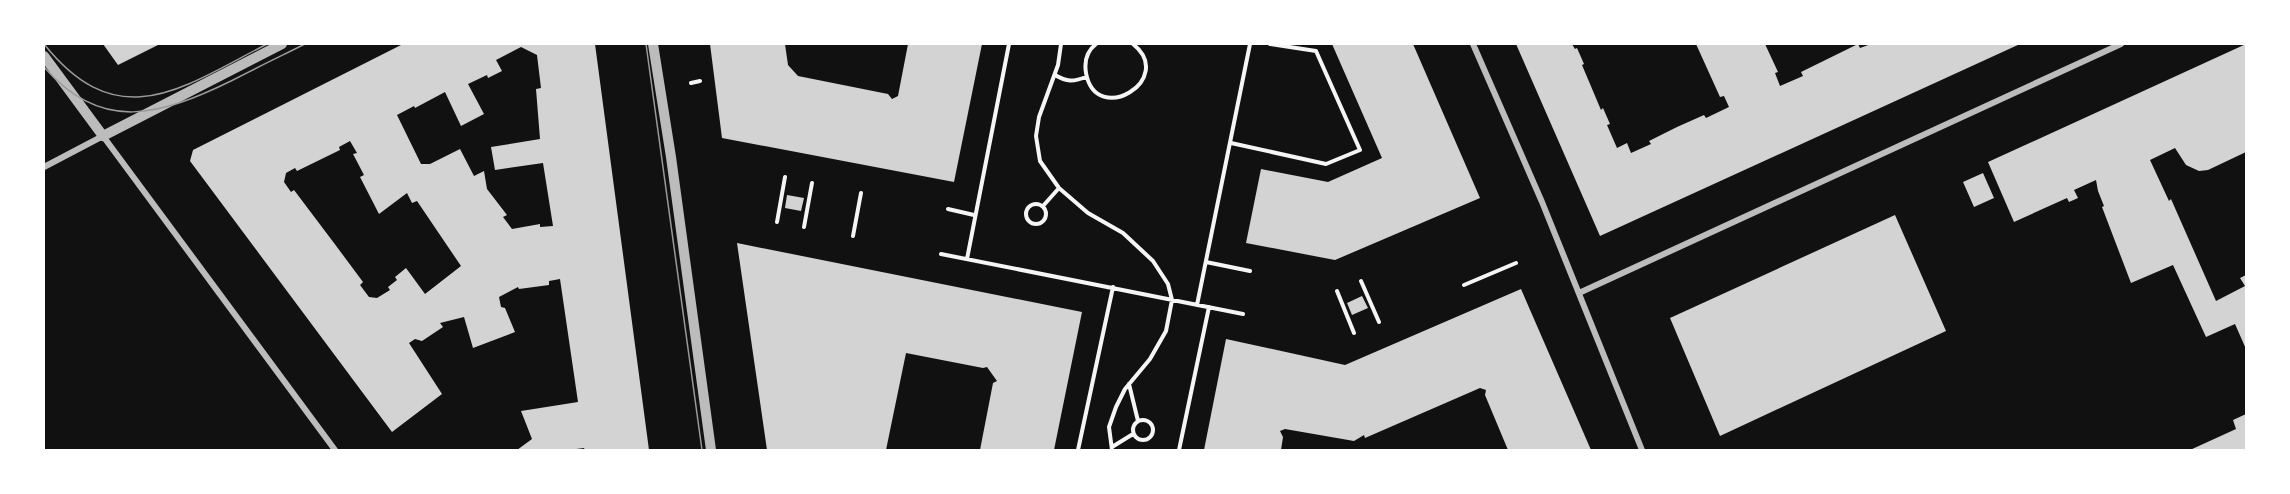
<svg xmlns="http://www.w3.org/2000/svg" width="2290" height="494" font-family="Spectral,serif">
	<rect width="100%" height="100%" fill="#111"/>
	<path fill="#d3d3d3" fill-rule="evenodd" d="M103 44H160L118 65Z
		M403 44H595L649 450H585L584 448 569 450H517L532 439 521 411 578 402 560 279 549 281V285L519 289 518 287 499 297 501 307 505 308 515 332 473 348 464 317 440 323 443 327 422 341 415 339 409 343 442 394 392 432 190 161 193 150ZM521 47 537 55 541 88 536 89 540 139 491 147 495 170 543 163 553 226 540 227V224L512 229 503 217 507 215 487 189 484 171 474 176 460 149 430 164H421L397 115 414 106 415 108 445 92 461 126 484 114 468 84 487 75 488 78 502 71 496 60ZM350 141 357 153 353 154 364 175 360 177 379 214 407 193 412 203 417 201 461 266 425 294 406 268 395 277 397 280 388 287 390 290 377 298 369 297 360 285 363 282 334 243 294 190 291 192 284 182 286 173 295 168 297 171 340 150 339 147Z
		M710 44H785L788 65 798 76 888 94 892 99 898 96 908 44H982L954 182 722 138Z
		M1332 44H1413L1480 198 1335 260 1246 243 1261 169 1328 182 1382 158Z
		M1516 44H1572L1575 49 1577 48 1584 64 1582 65 1601 110 1603 108 1610 124 1607 125 1617 148 1627 143 1631 153 1651 144 1649 141 1677 127 1704 115 1706 118 1729 107 1724 96 1720 97 1696 44H1765L1778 72 1775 73 1780 86 1803 76 1801 72 1858 44 1860 48 1871 44H2020L1600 236Z
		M2246 44V152L2208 170 2199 171 2186 165 2175 148 2150 160 2169 201 2171 199 2216 301 2245 286 2240 278 2246 275V349L2235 324 2206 337 2173 265 2131 283 2102 207 2104 206 2098 191 2096 180 2074 190 2078 198 2069 202 2067 198 2014 222 1988 162Z
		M1983 173 1994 198 1974 207 1963 182Z
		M787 195 804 198 801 211 785 208Z
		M1895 215 1946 331 1720 436 1670 318Z
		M737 243 1082 312 1054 450H980L993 383 997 381 987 367 983 368 906 353 886 450H767Z
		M1521 289 1591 450H1508L1485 395 1486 390 1480 388 1365 438 1364 435 1354 441 1285 429 1280 431 1283 437 1281 450H1204L1226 339 1345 365Z
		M1362 296 1368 308 1352 315 1347 303Z
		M2246 414V450H2190L2236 429 2233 420Z"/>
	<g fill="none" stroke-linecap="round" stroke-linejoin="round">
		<path stroke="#f5f5f5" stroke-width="4" d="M1061 44 1058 65 1039 117 1036 136 1040 161 1059 188 1088 213 1123 233 1153 261 1168 284 1172 300 1166 331 1150 359 1125 389 1116 407 1109 427 1112 450
			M1096 44C1087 51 1084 61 1086 73 1096 128 1177 79 1133 44
			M1055 75C1067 82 1073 82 1086 77
			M691 83 700 81
			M1231 143 1326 164 1360 150 1316 51 1270 44
			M1026 214a10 10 0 1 1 20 0a10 10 0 1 1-20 0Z
			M1043 206 1059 188
			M948 209 974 215
			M777 222 785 177
			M804 227 812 183
			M853 236 861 193
			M941 254 1243 314
			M967 259 1009 44
			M1206 262 1250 271
			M1361 281 1379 322
			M1464 285 1516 263
			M1337 291 1354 333
			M1197 305 1250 44
			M1129 384 1138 421
			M1133 430a10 10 0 1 1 20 0a10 10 0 1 1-20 0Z
			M1112 447 1133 434
			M1078 450 1113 287
			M1179 450 1209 307"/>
		<path stroke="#bcbcbc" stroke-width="6" d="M1473 44 1542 202 1642 450
			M44 167 103 136 335 450
			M1579 293 2121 44"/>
		<path stroke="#bcbcbc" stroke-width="10" d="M653 44 671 157 711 450
			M44 56 103 136 282 44"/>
		<path stroke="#9a9a9a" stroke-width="1.5" d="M44 44C119 138 183 87 267 44
			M646 44 702 450
			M44 67C102 134 161 115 231 81 256 68 281 56 305 44"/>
	</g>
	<rect width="2290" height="494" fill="none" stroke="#ffffff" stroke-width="90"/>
</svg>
